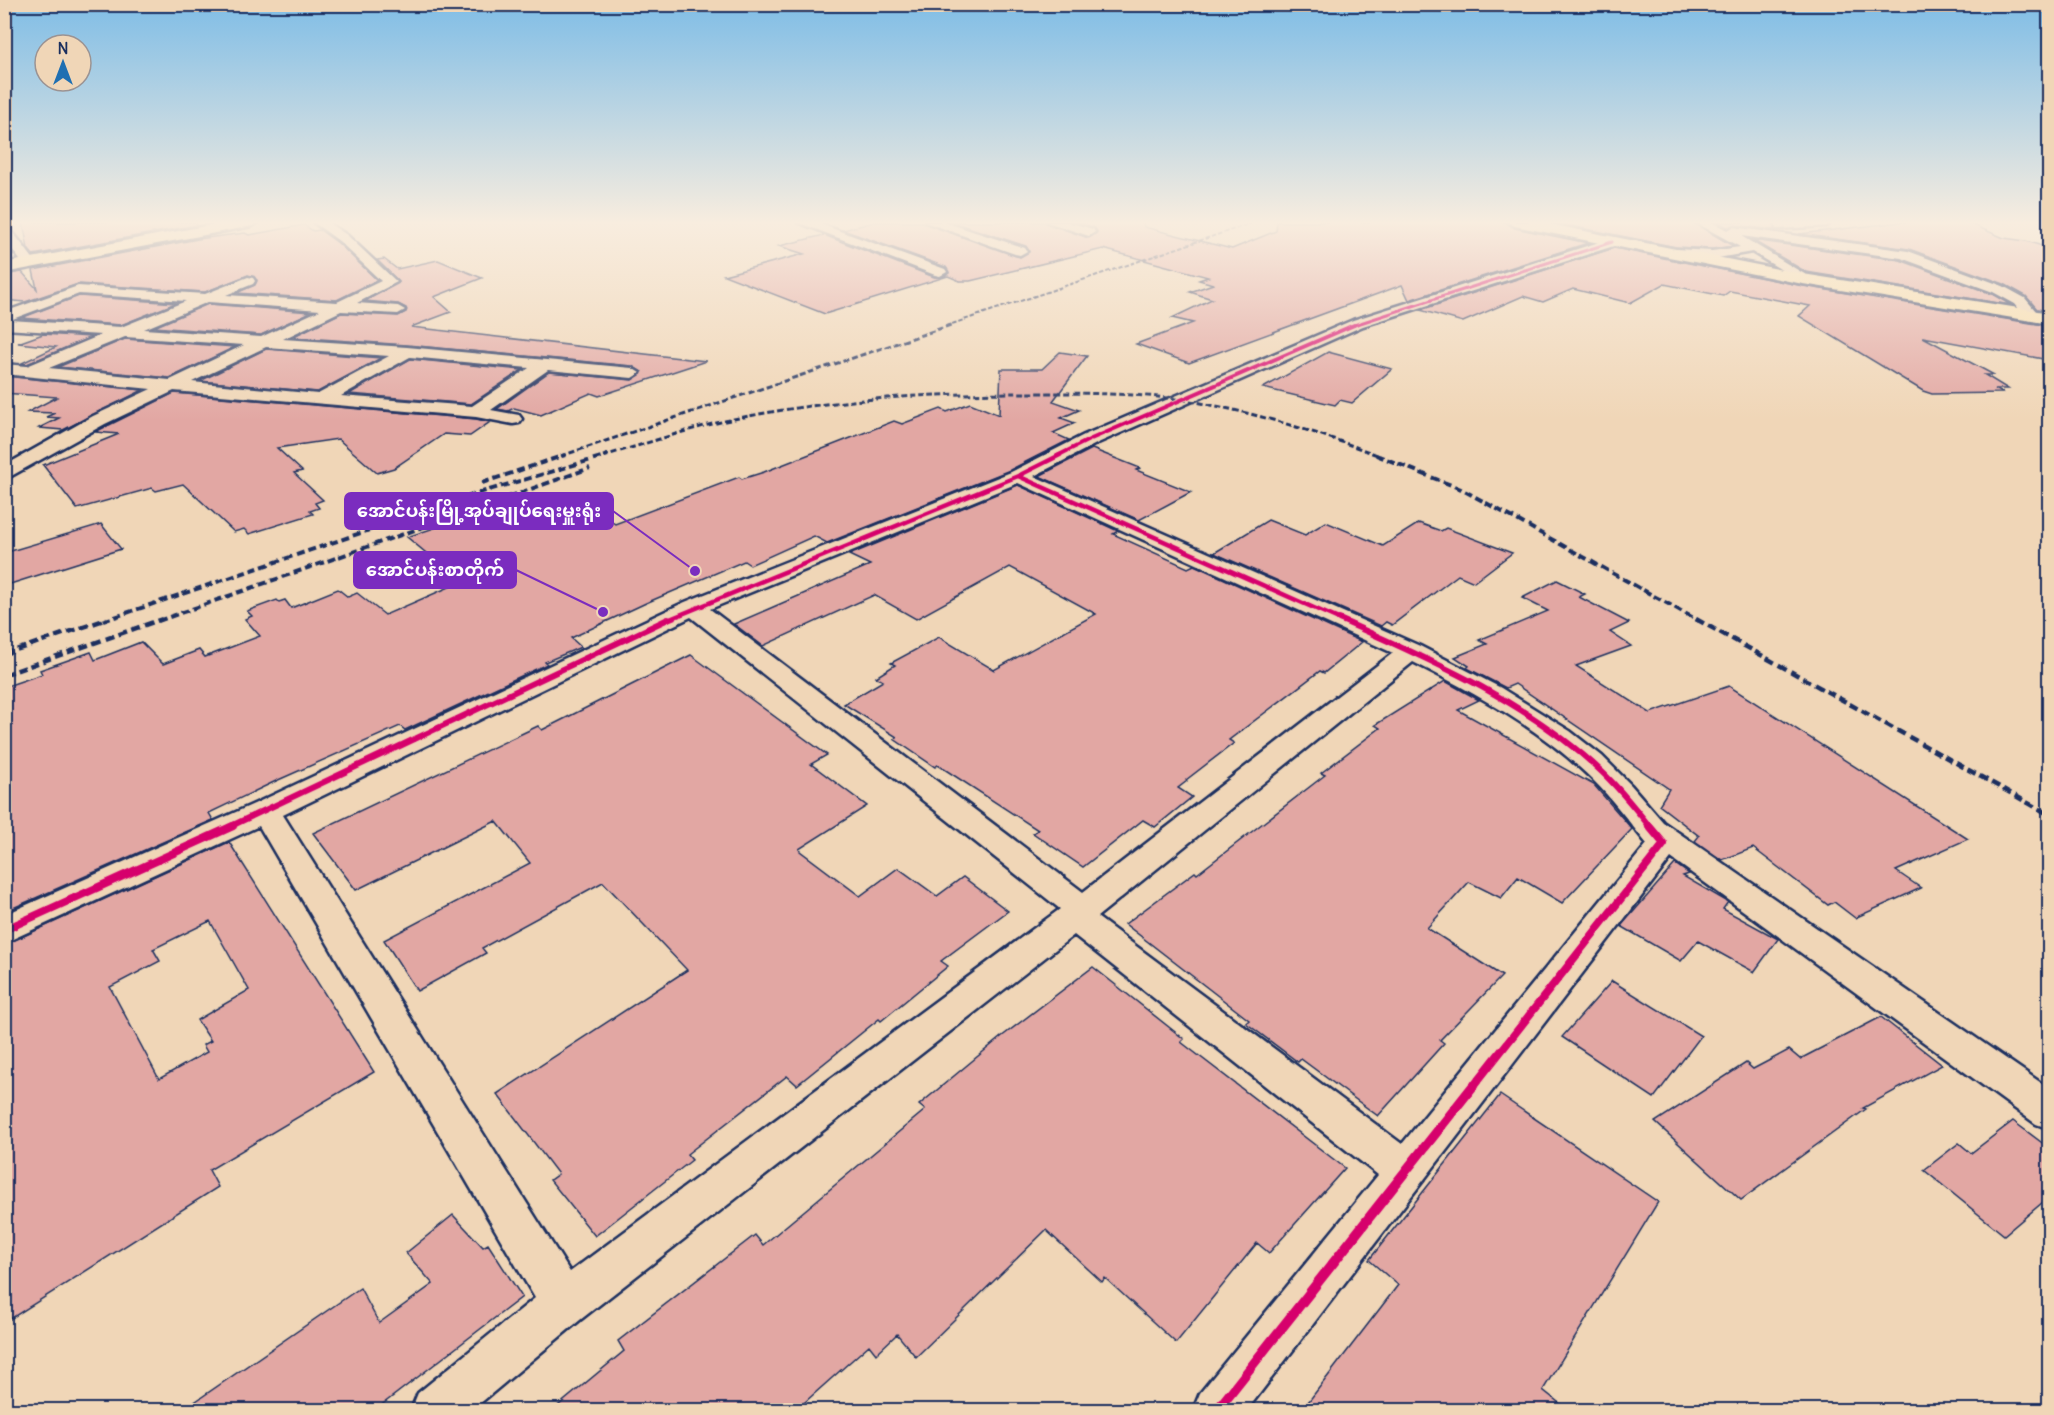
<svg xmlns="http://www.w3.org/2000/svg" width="2054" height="1415" font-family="Delius,'Noto Sans Myanmar',sans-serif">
	<rect width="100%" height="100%" fill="#f0d6b7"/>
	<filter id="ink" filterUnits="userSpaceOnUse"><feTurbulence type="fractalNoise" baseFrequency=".0167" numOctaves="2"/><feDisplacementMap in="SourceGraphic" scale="12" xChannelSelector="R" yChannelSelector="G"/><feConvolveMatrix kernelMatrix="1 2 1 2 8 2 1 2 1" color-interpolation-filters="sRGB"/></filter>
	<g filter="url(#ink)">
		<path fill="#e2a7a3" stroke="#1b2f5e" stroke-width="1.5" fill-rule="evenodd" d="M23 222H196L197 225 33 255 28 249Z
			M874 222H923L1020 257 1029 252 1026 246 952 222H1045L1088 238 1097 232 1095 228 1076 222H1143L1144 227 1232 249 1276 231 1277 222H1506L1515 228 1588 243 1409 300 1402 285 1189 363 1136 344 1193 323 1172 318 1212 299 1190 292 1213 284 1199 280 1208 277 1103 249 970 281H960L948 276 825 314 724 275 804 254 779 246 824 235 934 277 941 278 949 273 946 267 843 230Z
			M1551 222H1693L1733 246 1712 249 1676 247Z
			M1717 222H1774V230L1733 225 1728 227Z
			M1901 222H1966L2004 238 2026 241 2049 248V311L2037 309 2026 296 2004 284 1909 249 1799 234Z
			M304 225 313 231 320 230 338 243 377 280 337 300 236 293 255 285 257 280 248 275 205 292 78 284 25 302 4 300V275L22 272 37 289 33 270 198 239 245 233 249 235Z
			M1752 240 1900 260 1992 294 2011 305 1806 272Z
			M1614 248 1803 286 2049 326V360L1923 337 1994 375H1985L2008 389H1995L2003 393 1932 394 1923 391 1799 316 1810 306 1730 291 1723 296 1664 284 1630 303 1573 289 1543 302 1523 296 1463 322 1420 310Z
			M384 259 397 269 438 260 482 278 434 297 451 312 411 327 706 361 599 396 591 393 541 415 514 408 508 411 497 409 549 372 632 380 642 372 632 366 407 345 292 337 341 313 398 316 406 312V308L398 304 365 301 399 282 377 260Z
			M79 296 176 303 121 325 21 318Z
			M208 304 311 312 261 335 154 327Z
			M43 334 91 337 27 364 22 363 56 347 18 343Z
			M125 339 235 347 170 378 58 367Z
			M266 349 381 358 318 392 200 381Z
			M1060 352 1087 356 1053 401 1079 410 1061 418 1075 423 1053 433 1069 440 1010 470 827 543 814 536 750 565 744 561 646 603 571 638 581 647 545 662 547 664 405 730 400 726 276 781 209 813 213 820 4 912V687L42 674 40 670 91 652 95 660 141 642 163 664 199 650 205 657 260 636 245 619 252 616 247 611 277 600 279 602 285 600 291 608 338 589 348 597 357 593 385 615 461 582 407 537 476 514 498 530 582 501 615 524 739 477 742 479 764 472 894 421 902 424 941 409 947 412 970 403 999 415 1001 369H1042Z
			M1328 352 1392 369 1352 403 1340 400 1335 405 1263 388Z
			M410 359 522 370 471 404 349 394Z
			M4 376 143 390 63 430 39 428 59 418 46 417 55 413 28 412 57 397 4 393Z
			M174 393 476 419 490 422 470 436 444 434 394 468 377 473 338 439 277 448 302 471 294 473 323 500 315 503 319 508 310 511 313 514 249 534 244 529 234 532 183 484 156 491 152 488 77 509 43 465 119 434 95 432Z
			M1092 449 1140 468 1136 470 1191 492 1139 520 1039 476Z
			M1018 485 1118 531 1113 534 1188 568 1194 565 1362 642 1324 673 1320 671 1229 740 1234 743 1186 780 1187 781 1178 788 1192 797 1155 827 1143 820 1083 867 1033 833 1038 830 938 765 935 767 894 739 897 737 844 704 883 681 876 677 895 665 891 663 939 637 994 670 1096 614 1010 567 916 619 874 595 763 646 734 624 870 565 849 555Z
			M1268 520 1305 535 1326 522 1383 546 1419 523 1441 531 1446 528 1512 553 1474 582 1458 575 1392 625 1386 622 1381 626 1214 553Z
			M101 524 121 549 4 586V553Z
			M1557 580 1585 594 1579 597 1629 623 1610 632 1631 646 1576 666 1650 713 1729 686 1968 839 1896 871 1921 888 1855 918 1834 902 1828 905 1753 848 1722 860 1695 841 1699 836 1659 805 1669 789 1515 684 1506 688 1467 668 1469 666 1455 657 1487 644 1479 640 1548 611 1522 598Z
			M691 655 827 755 811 764 867 806 799 849 800 851 860 896 898 868 937 896 963 877 1008 911 941 961 948 966 881 1021 879 1019 797 1085 787 1076 687 1154 692 1160 595 1236 550 1180 558 1174 497 1094 687 970 603 882 482 948 486 953 417 991 384 940 530 863 496 821 356 890 313 833 538 726 542 730Z
			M1445 681 1479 700 1458 710 1594 785 1632 829 1562 903 1518 877 1501 898 1469 882 1427 928 1502 976 1440 1040 1444 1043 1378 1116 1301 1059 1298 1062 1246 1023 1249 1020 1125 924 1195 872 1197 874 1325 775 1321 773 1380 728 1375 725Z
			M229 842 374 1072 209 1170 218 1187 4 1323V945ZM210 921 249 990 197 1020 211 1041 203 1045 207 1052 159 1079 110 987 160 961 153 949Z
			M1675 864 1689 874 1683 876 1728 902 1723 909 1778 939 1754 972 1698 941 1681 961 1621 926Z
			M1093 967 1184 1039 1181 1042 1345 1168 1269 1253 1257 1243 1176 1343 1105 1278 1102 1282 1046 1230 916 1357 897 1334 876 1354 869 1345 796 1410H553L624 1351 618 1341 755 1235 763 1245 925 1110 919 1105 1001 1037Z
			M1612 981 1701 1036 1654 1098 1562 1037Z
			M1881 1017 1942 1065 1863 1108 1866 1109 1741 1200 1655 1122 1746 1063 1753 1069 1789 1050 1800 1059Z
			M1500 1095 1658 1202 1543 1390 1568 1410H1302L1398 1285 1369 1260Z
			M2013 1121 2049 1148V1197L2004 1235 1924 1170 1959 1143 1971 1153Z
			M453 1215 483 1247 488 1244 522 1297 375 1410H183L360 1288 379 1323 433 1284 406 1253Z"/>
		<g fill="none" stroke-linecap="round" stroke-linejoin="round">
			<g stroke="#1b2f5e" stroke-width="5">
				<path id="minor" d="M313 222H327L347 235 397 282 357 303 398 306 405 310 398 314 341 311 283 339 407 347 632 368 640 373 632 378 548 370 491 410 519 415 522 419 519 423 513 424 476 417 174 391 105 424 4 480V466L93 416 151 389 4 374V364L27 366 101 335 4 329V312L78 286 205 294 248 277 253 278 255 281 253 284 226 295 337 302 381 281 339 241ZM79 294 186 301 121 327 10 320ZM208 302 320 310 261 337 144 329ZM125 337 244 345 170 380 49 368ZM266 347 389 356 318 394 192 382ZM410 357 529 368 472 406 341 396Z
					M797 222H815L945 269 947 272 940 276 935 275Z
					M925 222H944L1025 248 1027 251 1020 255 1015 254Z
					M1047 222H1067L1093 229 1095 232 1089 236Z
					M1695 222H1711L1728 230 1733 227 1908 251 2003 286 2025 298 2041 317 2038 320H2028L2015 304 1993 292 1901 258 1741 236 1808 276 1810 279 1803 283 1752 252 1712 259 1671 256 1669 253 1676 249 1712 251 1740 247Z
					M1782 222H1832L1826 226 1776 229V223Z
					M4 225 8 226 35 261 37 264 35 267H25L4 238Z
					M1612 238 1618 242 1617 245 1363 326 1098 443 1034 476 1420 646 1501 688 1570 731 1602 756 1631 785 1663 822 2050 1089V1129L2036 1124 1671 858 1247 1410H1193L1200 1393 1378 1175 1074 935 580 1320 472 1410H411L418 1393 535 1298 259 826 4 943V915L254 804 685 602 1011 472 1084 435 1353 320ZM1018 483 1393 653 1083 892 710 609ZM691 617 1060 909 570 1272 283 815ZM1413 662C1477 694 1542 730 1593 780 1613 800 1629 822 1647 844L1402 1144 1097 917Z"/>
			</g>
			<g stroke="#1b2f5e" stroke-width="5">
				<path id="trunk" d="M227 222H259L252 226 4 273V263Z
					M1508 222H1539L1803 274 2050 313V324L1803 284 1515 226Z"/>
			</g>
			<use href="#minor" fill="#f0d6b7" fill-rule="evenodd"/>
			<use href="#trunk" fill="#f9deab" fill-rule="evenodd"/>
			<path stroke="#1b2f5e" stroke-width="2" stroke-dasharray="4.5 2" stroke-linecap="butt" d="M946 326 1255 222"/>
			<path stroke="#1b2f5e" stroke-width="3" stroke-dasharray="6 3" stroke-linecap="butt" d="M561 456 951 325
				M603 456C643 445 684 430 725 421 825 399 929 393 1031 393 1082 393 1134 393 1184 400 1251 411 1317 432 1380 456"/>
			<path stroke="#1b2f5e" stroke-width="4" stroke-dasharray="8 4" stroke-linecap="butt" d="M1376 455 1461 489 1699 621
				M482 483 565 455
				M103 621 472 495 608 455
				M158 621 590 468"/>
			<path stroke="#1b2f5e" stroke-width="4.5" stroke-dasharray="9 4.5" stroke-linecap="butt" d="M1696 619 2050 815
				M4 654 107 619
				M4 675 162 619"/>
			<g stroke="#f0d6b7" stroke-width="5">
				<path id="cycleway-far5" d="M1351 326 1612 242"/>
			</g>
			<g stroke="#f0d6b7" stroke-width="6">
				<path id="cycleway-far4" d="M1057 456 1091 439 1354 325"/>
			</g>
			<g stroke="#f0d6b7" stroke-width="8">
				<path id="cycleway-far3" d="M1018 476 1343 621
					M665 621 1018 476 1060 455"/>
			</g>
			<g stroke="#f0d6b7" stroke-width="10">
				<path id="cycleway-far2" d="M1339 619C1431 660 1528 702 1602 772 1620 789 1635 808 1650 827
					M229 827 668 619"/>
			</g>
			<g stroke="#f0d6b7" stroke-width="11">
				<path id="cycleway-far1" d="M4 930 233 826
					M1472 1088 1664 844 1649 826"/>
			</g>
			<g stroke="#f0d6b7" stroke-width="14">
				<path id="cycleway" d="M1217 1410 1473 1086"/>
			</g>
			<use href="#cycleway-far5" stroke="#d6006c" stroke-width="3"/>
			<use href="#cycleway-far4" stroke="#d6006c" stroke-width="4"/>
			<use href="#cycleway-far3" stroke="#d6006c" stroke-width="4.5"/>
			<use href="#cycleway-far2" stroke="#d6006c" stroke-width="6"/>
			<use href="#cycleway-far1" stroke="#d6006c" stroke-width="8"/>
			<use href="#cycleway" stroke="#d6006c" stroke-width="10"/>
		</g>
	</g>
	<linearGradient id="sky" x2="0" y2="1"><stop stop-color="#7fbde6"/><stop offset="0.53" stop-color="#f8eddf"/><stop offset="1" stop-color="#f8eddf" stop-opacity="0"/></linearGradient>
	<rect width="2054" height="420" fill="url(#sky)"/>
	<path fill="none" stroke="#7b2cbf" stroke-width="2" d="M695 571L613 511M603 612L516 570"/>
	<g fill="#7b2cbf" stroke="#f0d6b7" stroke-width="2">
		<circle cx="695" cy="571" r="6"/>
		<circle cx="603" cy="612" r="6"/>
	</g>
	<g fill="#7b2cbf" stroke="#7b2cbf" stroke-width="2">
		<rect x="345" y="493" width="268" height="36" rx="6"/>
		<rect x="354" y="552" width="162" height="36" rx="6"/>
	</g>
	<g font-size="18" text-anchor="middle" font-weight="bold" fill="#fff">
		<text x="479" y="517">အောင်ပန်းမြို့အုပ်ချုပ်ရေးမှူးရုံး</text>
		<text x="435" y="576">အောင်ပန်းစာတိုက်</text>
	</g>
	<rect width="2054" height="1415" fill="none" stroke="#f0d6b7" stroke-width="24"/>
	<rect x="12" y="12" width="2030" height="1391" fill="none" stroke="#1b2f5e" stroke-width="2" filter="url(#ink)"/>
	<g transform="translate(63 63)"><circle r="28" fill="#f0d6b7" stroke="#9b9393" stroke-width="1.5"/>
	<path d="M0-4.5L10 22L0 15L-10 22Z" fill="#1f6fb2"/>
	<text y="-9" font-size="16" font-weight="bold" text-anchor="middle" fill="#1b2f5e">N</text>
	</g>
</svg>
